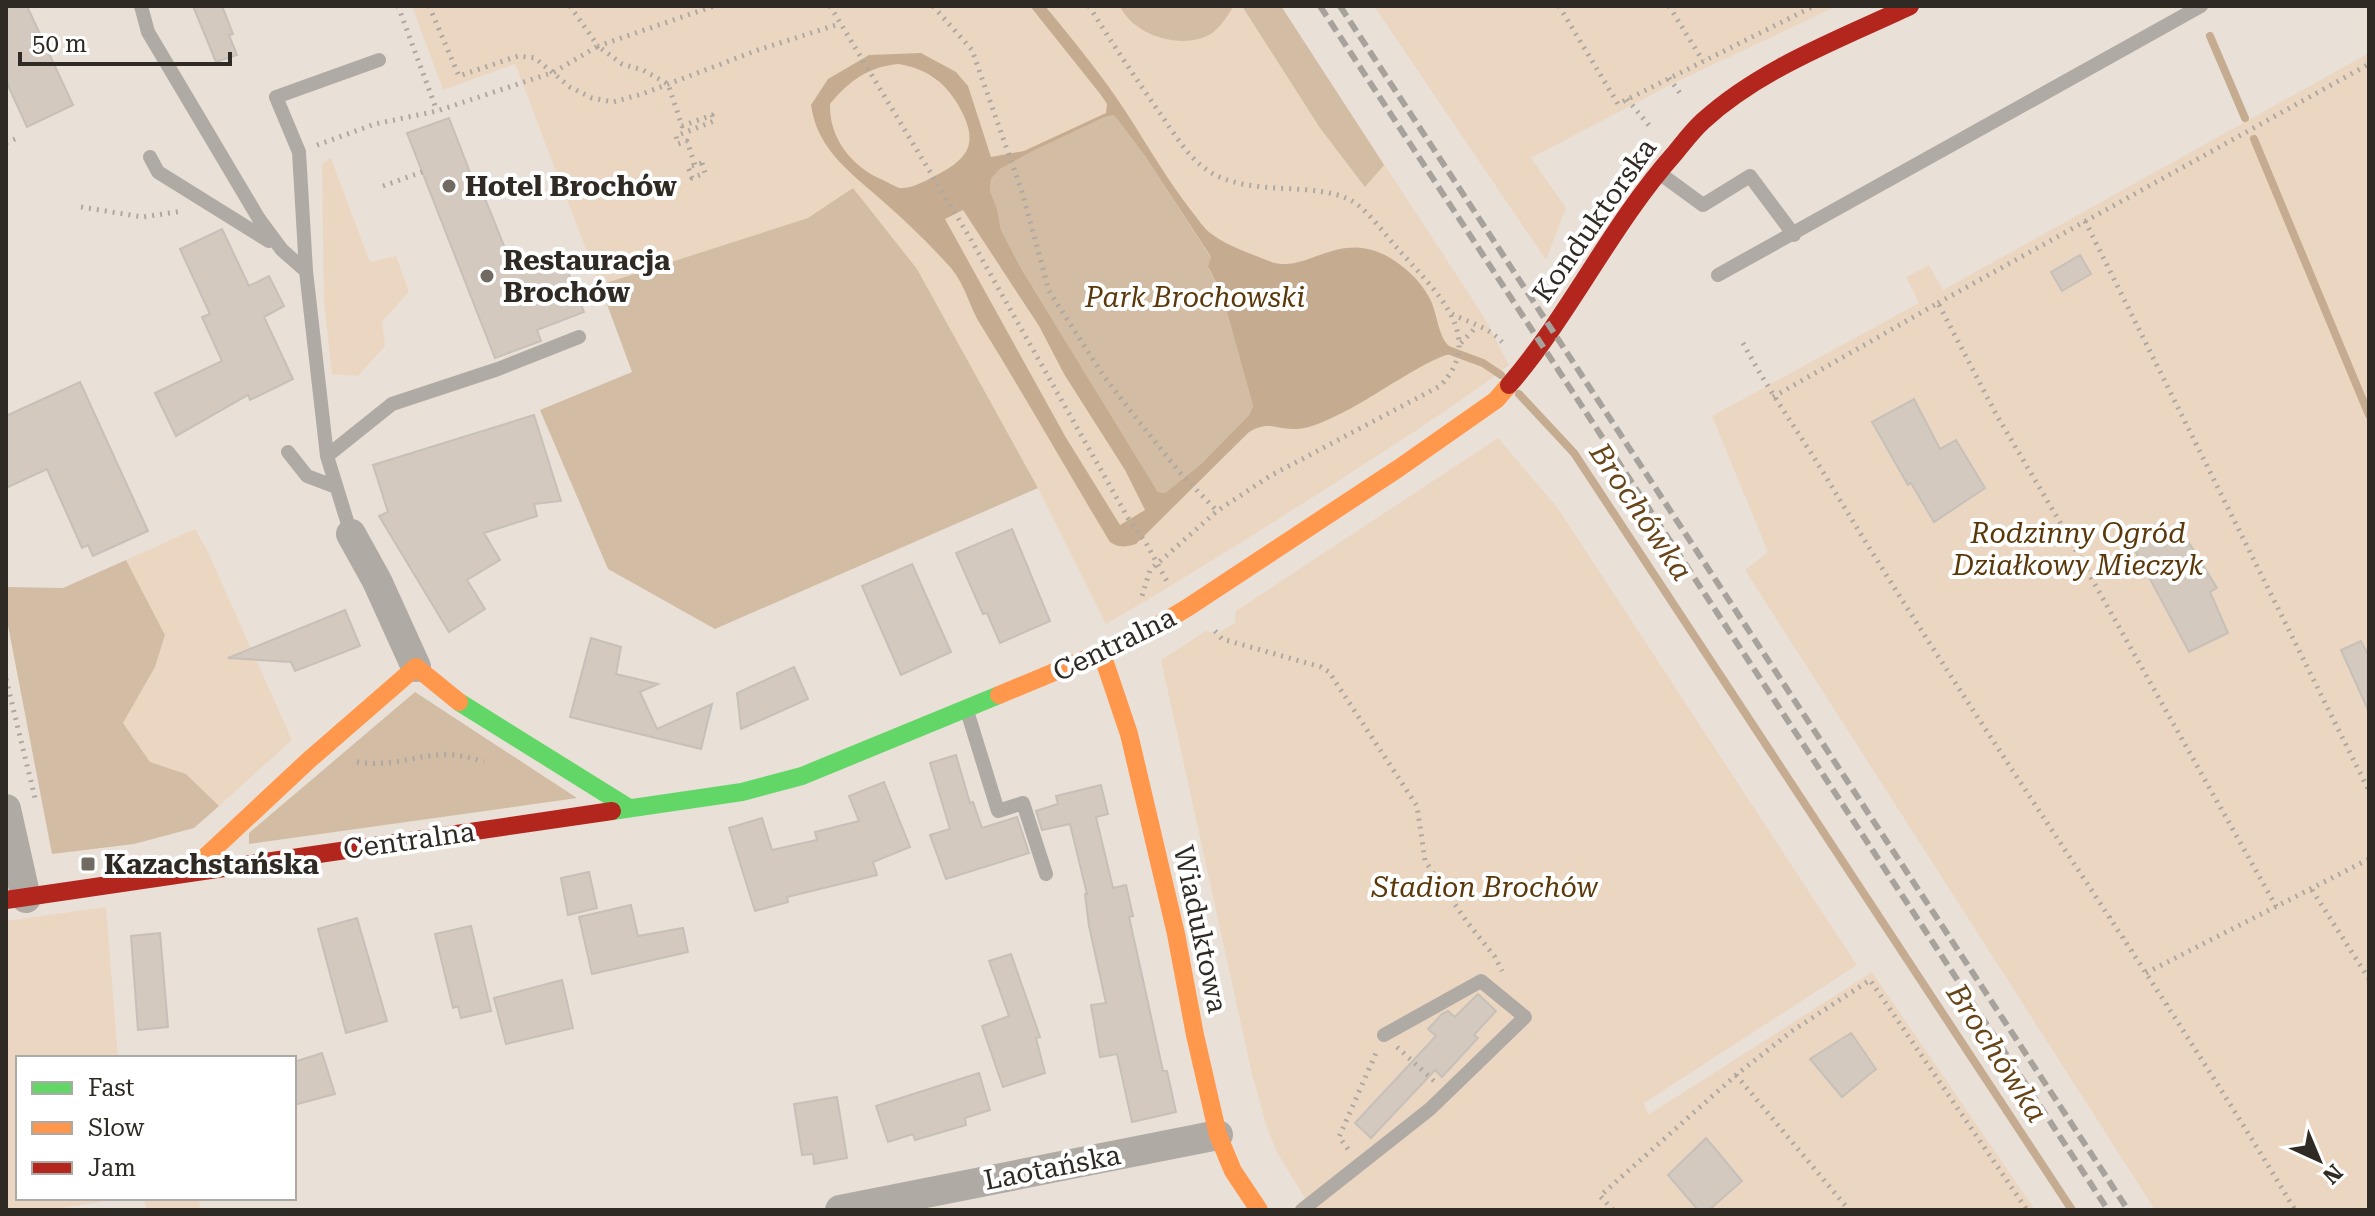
<svg xmlns="http://www.w3.org/2000/svg" width="2375" height="1216" font-family="'Roboto Serif',serif">
	<rect width="100%" height="100%" fill="#e9e0d7"/>
	<path fill="#ebd7c1" d="M412 6H1281L1484 317 1509 365C1449 411 1384 451 1321 492 1250 537 1179 582 1106 624L1038 488 917 270 633 372 515 64 443 90Z
		M1374 6H1837L1672 84 1531 158 1566 208 1546 260Z
		M2369 53V1210H2155L1745 570 1768 552 1712 416 1919 303 1906 277 1929 265 1943 290Z
		M331 158 370 262 396 256 409 292 382 321 385 346 358 376 332 374 324 303 322 164Z
		M1498 438 1557 507 1857 965 1644 1103 1648 1115 1872 972 2035 1210H1312L1278 1154 1268 1131 1252 1074 1161 660 1206 631 1217 634 1235 623 1236 611Z
		M195 529 207 550 292 740 219 806 186 774 150 762 123 723 155 667 165 635 126 560Z
		M106 907 118 1058H18V1198H126L47 1210H6V921Z
		M144 1198H199L200 1210H146Z"/>
	<path fill="#d2bca3" d="M1120 6H1234C1227 16 1220 29 1209 35 1180 50 1133 35 1120 6Z
		M1242 6H1281L1384 165 1365 187 1320 128Z
		M1114 115 1145 156 1211 258 1208 268 1221 291 1253 406 1249 415 1201 464 1165 493 1158 492 1022 270 1001 230 997 208 990 191 991 179 1000 169 1033 151 1105 117Z
		M853 188 917 269 1038 488 715 629 608 569 540 410 632 372 600 285 808 218Z
		M126 560 165 635 155 667 123 723 150 762 186 774 219 806 194 828 134 844 52 854 6 615V587L63 588Z
		M415 692 577 798 249 844V833Z"/>
	<path fill="#c5ac90" fill-rule="evenodd" d="M1030 6H1045C1073 40 1102 75 1126 112 1148 146 1168 181 1193 213 1198 219 1203 227 1209 232 1225 245 1249 253 1269 261 1305 276 1335 230 1385 255 1402 264 1420 280 1429 297 1438 312 1438 343 1453 348L1452 354C1434 354 1368 401 1344 412 1329 419 1313 428 1297 429 1275 430 1270 420 1249 432L1136 544C1126 547 1119 548 1110 542 1067 471 1026 398 982 327 970 309 966 286 951 268 931 246 909 224 886 204 854 175 817 151 811 105L828 79 869 55 921 53 956 72 968 86 991 157 1024 151 1106 113 1107 104 1101 95ZM898 64C924 68 943 80 957 103 982 145 968 160 929 179 921 183 909 189 900 188 895 187 888 182 883 180 852 167 829 138 830 104 849 81 868 67 898 64ZM1114 115 1145 156 1211 257 1208 267 1221 291 1253 406 1249 415 1201 464 1165 493 1158 492 1022 270 1001 230 997 208 990 191 991 179 1000 169 1033 151 1105 117ZM963 210 1039 326 1064 374 1125 470 1145 510 1120 525 1065 436 945 219Z"/>
	<g fill="none" stroke-linecap="round" stroke-linejoin="round">
		<path stroke="#c5ac90" stroke-width="8" d="M2210 36 2245 118
			M2254 139 2369 415
			M1445 349 1483 363 1501 375
			M1519 394 1574 453 2072 1210"/>
	</g>
	<path fill="#d4c9be" stroke="#c6c0b9" stroke-width="2" d="M6 6H27L73 105 27 127 6 81Z
		M193 6H222L233 34 229 35 237 55 216 62Z
		M449 118 478 193 482 191 514 271 561 254 584 312 537 330 541 341 495 358 407 133Z
		M222 229 249 286 269 276 284 306 264 317 293 379 250 400 248 395 176 436 155 393 222 361 202 317 210 314 180 249Z
		M2080 255 2091 274 2062 291 2051 272Z
		M80 382 148 531 93 556 88 545 82 548 47 469 6 488V416Z
		M1914 399 1940 449 1956 440 1985 488 1934 522 1911 483 1908 485 1872 422Z
		M534 415 561 501 534 504 537 516 484 533 500 560 467 580 485 609 449 632 379 516 388 512 373 465Z
		M2178 525 2217 588 2210 592 2228 633 2189 652 2133 547Z
		M1012 529 1050 621 1000 643 987 613 983 614 956 553Z
		M912 564 951 652 901 675 862 586Z
		M345 610 360 646 295 671 291 662 228 658Z
		M591 638 621 647 616 674 658 684 640 692 657 729 712 704 701 749 570 717Z
		M2361 641 2369 657V712L2341 650Z
		M794 667 808 699 741 729 737 693Z
		M956 755 970 803 973 802 982 828 1017 817 1029 853 946 879 930 835 950 829 930 763Z
		M884 782 910 847 873 862 877 875 787 897 788 902 755 911 729 828 762 818 772 850 817 840 815 832 859 821 849 796Z
		M1101 785 1108 814 1096 817 1113 888 1126 885 1133 916 1129 917 1145 989 1163 1071H1167L1176 1112 1132 1122 1117 1054 1100 1057 1091 1005 1106 1003 1089 926 1085 894H1087L1070 824 1042 830 1036 811 1058 804 1056 796Z
		M589 872 597 908 568 915 561 878Z
		M631 905 638 936 683 928 688 952 592 974 579 917Z
		M357 918 387 1021 346 1033 318 929Z
		M471 926 491 1011 461 1018 458 1006 453 1008 435 934Z
		M160 933 168 1027 138 1030 131 936Z
		M1011 954 1040 1037 1036 1038 1045 1073 1003 1087 982 1026 1009 1016 989 961Z
		M562 980 573 1028 506 1044 494 998Z
		M1478 994 1496 1011 1474 1035 1478 1038 1442 1077 1435 1070 1371 1138 1355 1123 1436 1036 1428 1029 1442 1014 1448 1011 1455 1017Z
		M1851 1033 1876 1069 1842 1097 1810 1059Z
		M322 1053 335 1094 294 1105V1062Z
		M979 1073 990 1110 965 1118 966 1125 915 1140 913 1134 888 1142 876 1106Z
		M837 1097 847 1158 814 1164 813 1154 802 1155 794 1104Z
		M1706 1138 1742 1181 1709 1210H1698L1668 1175Z"/>
	<g fill="none" stroke-linecap="round" stroke-linejoin="round">
		<path stroke="#aea8a1" stroke-width="5" stroke-dasharray="2 6" stroke-linecap="butt" d="M398 6 437 111
			M429 6 459 76 518 56 535 58 570 87 592 98 613 102 642 94 758 50 839 24
			M570 6 598 46 714 6
			M830 6 970 238 1128 518 1146 543 1168 583
			M933 6 972 50 1022 192 1049 291 1103 375 1133 414 1181 474 1217 511
			M1089 6C1111 42 1135 77 1159 112 1174 133 1188 158 1210 172 1253 198 1314 180 1352 201 1369 211 1384 234 1398 249 1432 288 1489 336 1440 386L1270 476 1217 511 1150 570 1142 596
			M1559 6 1618 104 1814 6
			M1669 6 1703 61
			M1669 78 1682 96
			M1627 99 1652 129
			M6 143 15 139
			M317 145 375 124 437 111 554 72 598 46 622 64 643 70 668 84 682 126 712 115 714 121 676 136 678 144 687 141 695 165
			M702 163 705 173 692 178 688 167Z
			M383 186 422 172
			M81 207 143 217 183 211
			M2085 221 2369 791
			M1938 303 2369 64
			M1452 314C1468 322 1490 328 1502 342
			M1461 343 1477 326
			M1743 343C1769 392 1801 435 1829 482 1978 729 2147 963 2295 1210
			M1773 397 1938 303 1996 414 2061 524 2277 908
			M1215 631 1222 639 1321 667 1329 672 1417 806 1425 861 1467 922 1495 957 1502 971
			M6 679 35 798
			M357 762C406 770 431 742 484 762
			M2312 890 2369 979
			M2146 973 2369 859
			M1397 1047 1434 1081
			M1736 1075 1849 1210
			M1348 1149 1339 1137 1376 1053
			M1613 1210 1600 1196 1736 1075 1792 1031 1870 980 2027 1210"/>
		<path stroke="#b0aaa4" stroke-width="14" d="M141 6 148 32 259 219 282 250 306 271 327 456 351 534
			M150 157 158 172 269 241
			M1662 175 1703 205 1750 176 1794 235
			M306 271 299 152 276 97 379 60
			M1718 275 2201 6
			M288 452 307 476 336 487
			M327 456 392 404 498 369 579 337
			M968 714 998 811 1023 803 1046 874
			M1302 1210 1430 1109 1525 1017 1481 981 1384 1035"/>
		<path stroke="#b0aaa4" stroke-width="30" d="M351 534 377 581 416 667
			M6 809 26 898
			M840 1210 1218 1135"/>
		<path stroke="#63d668" stroke-width="18" d="M459 702 629 808
			M612 811 742 792 802 776 999 695"/>
		<path stroke="#ff974d" stroke-width="18" d="M1102 654 1129 734 1176 934 1195 1035 1218 1135 1233 1171 1259 1210
			M999 695 1138 637 1187 608 1399 468 1496 400 1509 385
			M189 872 309 760 416 667 459 702"/>
		<path stroke="#b3261e" stroke-width="18" d="M1509 385C1571 313 1611 225 1675 153 1684 142 1693 130 1703 121 1761 68 1840 39 1910 6
			M6 900 612 811"/>
		<path stroke="#a8a29c" stroke-width="6" stroke-dasharray="12 6" stroke-linecap="butt" d="M1320 6 2108 1210
			M1340 6 2128 1210"/>
	</g>
	<g fill="#716a63" stroke="#fff" stroke-width="3">
		<circle cx="449" cy="186" r="8"/>
		<circle cx="487" cy="276" r="8"/>
		<rect x="80" y="856" width="16" height="16" rx="4"/>
	</g>
	<g text-anchor="middle" stroke-width="8" stroke-linejoin="round" paint-order="stroke">
		<g font-size="28" font-weight="bold" fill="#302a24" stroke="#fff" text-anchor="start">
			<text x="465" y="196">Hotel Brochów</text>
			<text x="503" y="270">Restauracja<tspan x="503" dy="32">Brochów</tspan></text>
			<text x="104" y="874">Kazachstańska</text>
		</g>
		<g font-size="28" fill="#302a24" stroke="#fff">
			<text transform="translate(1594 220) rotate(-55)" y="10">Konduktorska</text>
			<text transform="translate(1114 644) rotate(-26)" y="10">Centralna</text>
			<text transform="translate(409 840) rotate(-8)" y="10">Centralna</text>
			<text transform="translate(1201 929) rotate(78)" y="10">Wiaduktowa</text>
			<text transform="translate(1052 1167) rotate(-11)" y="10">Laotańska</text>
		</g>
		<g font-size="28" font-style="italic" fill="#5a3809" stroke="#fff">
			<text x="1195" y="307">Park Brochowski</text>
			<text x="2078" y="543">Rodzinny Ogród<tspan x="2078" dy="32">Działkowy Mieczyk</tspan></text>
			<text x="1485" y="897">Stadion Brochów</text>
		</g>
		<g font-size="30" font-style="italic" fill="#684519" stroke="#fff">
			<text transform="translate(1641 512) rotate(56)" y="10">Brochówka</text>
			<text transform="translate(1997 1053) rotate(57)" y="10">Brochówka</text>
		</g>
	</g>
	<rect width="2375" height="1216" fill="none" stroke="#302a24" stroke-width="16"/>
	<rect x="16" y="1056" width="280" height="144" fill="#ffffff" stroke="#acaaa7" stroke-width="2"/>
	<rect x="32" y="1082" width="40" height="12" fill="#63d668" stroke="#acaaa7" stroke-width="2"/>
	<text x="88" y="1096" font-size="24" fill="#302a24">Fast</text>
	<rect x="32" y="1122" width="40" height="12" fill="#ff974d" stroke="#acaaa7" stroke-width="2"/>
	<text x="88" y="1136" font-size="24" fill="#302a24">Slow</text>
	<rect x="32" y="1162" width="40" height="12" fill="#b3261e" stroke="#acaaa7" stroke-width="2"/>
	<text x="88" y="1176" font-size="24" fill="#302a24">Jam</text>
	<g transform="translate(2319 1160) rotate(136)" stroke="#ffffff" stroke-width="6" paint-order="stroke">
	<path d="M0-6L14 30L0 20L-14 30Z" fill="#302a24"/>
	<text y="-12" font-size="22" font-weight="bold" text-anchor="middle" fill="#302a24">N</text>
	</g>
	<path d="M20 52v12h210v-12" fill="none" stroke="#302a24" stroke-width="4"/>
	<text x="32" y="52" font-size="24" fill="#302a24" stroke="#ffffff" stroke-width="6" paint-order="stroke">50 m</text>
</svg>
